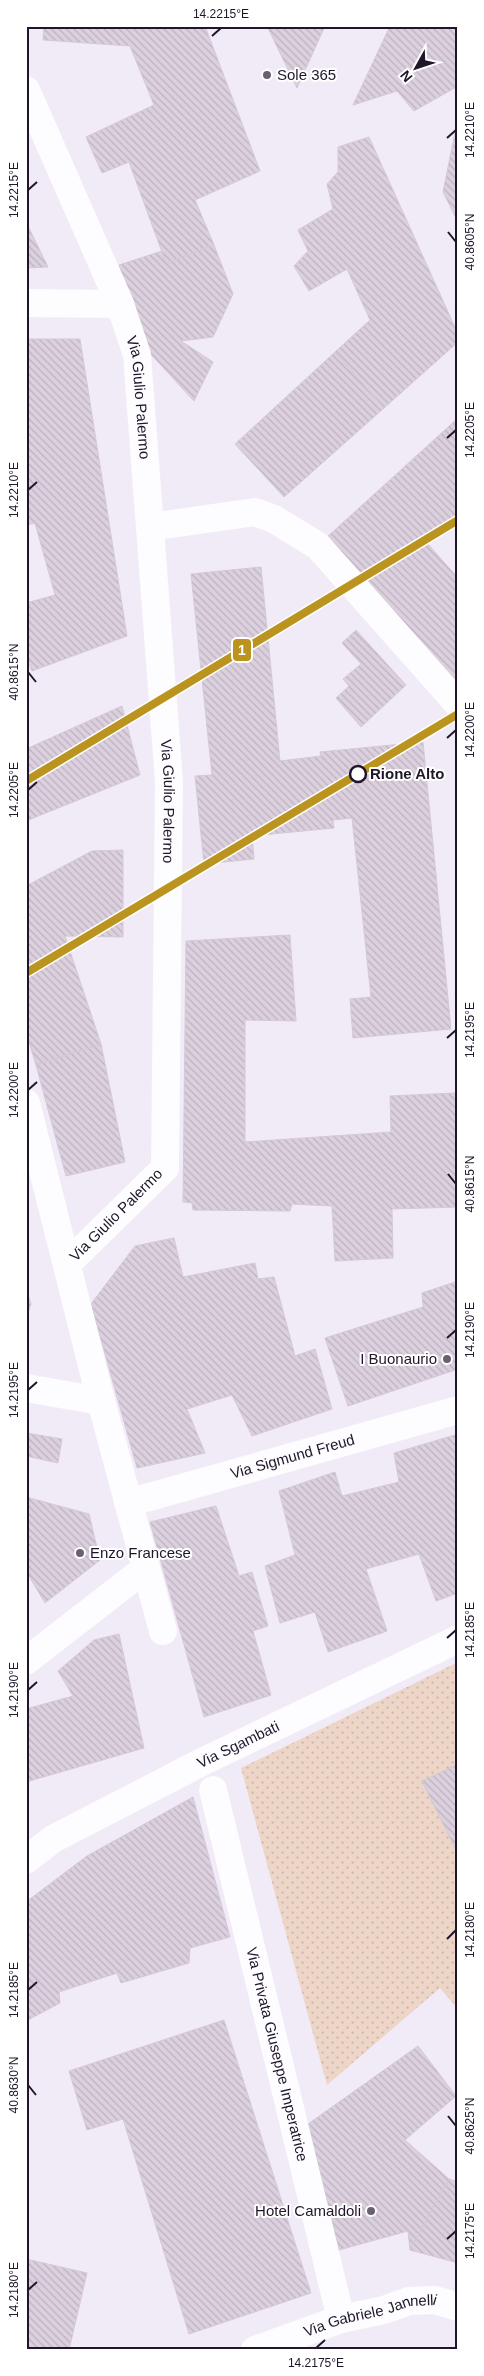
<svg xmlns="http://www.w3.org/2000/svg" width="484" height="2376" font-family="Arial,sans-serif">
	<defs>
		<pattern id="grass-dots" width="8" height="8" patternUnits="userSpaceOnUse" patternTransform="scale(1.25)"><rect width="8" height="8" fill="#edd5c7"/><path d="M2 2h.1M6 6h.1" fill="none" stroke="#cbb6ab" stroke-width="1.8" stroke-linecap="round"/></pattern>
		<pattern id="building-back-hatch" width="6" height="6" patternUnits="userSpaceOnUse" patternTransform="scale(1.25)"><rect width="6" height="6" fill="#dcd0de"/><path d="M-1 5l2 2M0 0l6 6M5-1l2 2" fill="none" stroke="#bcb2bf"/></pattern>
	</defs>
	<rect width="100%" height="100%" fill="#f1ebf7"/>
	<path fill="url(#grass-dots)" d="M458 1662V2009L440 1988 327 2085 241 1768Z"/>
	<path fill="url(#building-back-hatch)" stroke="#d4c9d7" d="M44 26H205L260 171 195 200 214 245 166 263 129 162 102 173 86 137 154 105 130 46 43 40Z
		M267 26H325L297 88Z
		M390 26H458V86L414 111 397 91 353 105Z
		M458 118V222L443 192Z
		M369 137 458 334V342L384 408 335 352 370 320 347 269 309 291 294 266 308 251 298 230 333 209 327 184 338 172V147Z
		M26 222 48 267 26 268Z
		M214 245 233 294 213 337 181 341 213 362 194 401 146 349 119 265 162 251 166 263Z
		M26 339H80L127 636 32 671 26 657V603L55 595 35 523 26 525V475L29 474 26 430Z
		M335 352 384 408 284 497 235 444Z
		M458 418V513L427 543 458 578V687L326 538Z
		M261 567 280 761 321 756 320 752 423 742 451 1029 353 1038 350 999 371 997 352 818 333 820 334 828 252 836 254 859 204 864 195 776 212 775 191 574Z
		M356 630 406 685 361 727 336 698 349 686 343 679 361 664 342 643Z
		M122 706 140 775 26 821V749Z
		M123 850V937L65 936 101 1044 36 1065 26 1032V886L92 851Z
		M290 935 296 1021 245 1020V1142L391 1132 390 1096 455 1093 458 1207 392 1209 393 1258 335 1261 332 1206 292 1204 290 1211 193 1210 192 1203 183 1202 186 941Z
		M101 1044 125 1162 66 1176 36 1065Z
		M174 1238 183 1277 255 1263 258 1279 274 1277 295 1356 315 1349 332 1409 252 1436 232 1395 187 1409 205 1453 137 1468 91 1304 135 1246Z
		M455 1282 458 1290V1369L348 1406 325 1338 423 1307 422 1293Z
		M26 1289 31 1304 26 1319Z
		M26 1433 62 1439 58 1463 26 1456Z
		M455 1435 458 1446V1593L436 1601 419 1554 366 1569 387 1631 328 1652 315 1612 280 1623 265 1566 295 1555 279 1491 335 1472 342 1496 399 1482 394 1453Z
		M26 1497 89 1514 100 1560 45 1603 26 1571Z
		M216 1506 239 1576 252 1572 268 1626 253 1631 271 1695 204 1717 150 1522Z
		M119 1634 144 1748 26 1782V1709L73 1696 58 1671 94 1640Z
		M458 1764V1854L422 1781Z
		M193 1797 230 1937 190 1948 189 1963 121 1983 117 1973 59 1992 60 2003 26 2021V1902L87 1856Z
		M224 2020 311 2293 189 2334 123 2119 87 2130 69 2071Z
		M418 2046 456 2096 405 2140 449 2179 410 2250 408 2231 339 2250 308 2124Z
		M449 2179 458 2182V2263L410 2250Z
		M26 2259 87 2273 69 2350H26Z"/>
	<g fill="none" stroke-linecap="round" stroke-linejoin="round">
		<g stroke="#fdfcfe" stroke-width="28">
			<path id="s1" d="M26 90 120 304 137 355 169 782 165 1168 67 1264"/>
			<path d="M26 303 120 304"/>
			<path d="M150 527 255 512 274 519 318 546 458 704"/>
			<path d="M26 1103 101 1401 163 1631"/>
			<path d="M26 1388 101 1401"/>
			<path id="s2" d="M128 1503 458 1410"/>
			<path d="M26 1661 146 1568"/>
			<path id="s3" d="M213 1790 341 2319"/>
			<path id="s4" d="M26 1860 53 1839 202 1762 458 1639"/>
		</g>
		<path stroke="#fdfcfe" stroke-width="28" id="s5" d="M255 2350 341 2319 384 2310 409 2301 435 2300 458 2307"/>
		<g stroke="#fff" stroke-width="11">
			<path id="metro-1" d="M26 781 458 520
				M26 973 458 714"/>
		</g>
		<use href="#metro-1" stroke="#bb9420" stroke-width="8"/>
	</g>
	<path fill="none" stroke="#20162a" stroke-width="2" d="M212 36 221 28M447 138 456 130M28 190 37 182M448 232 456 242M447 438 456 430M28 490 37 482M28 672 36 682M447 738 456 730M28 790 37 782M447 1038 456 1030M28 1090 37 1082M448 1174 456 1184M447 1338 456 1330M28 1390 37 1382M447 1638 456 1630M28 1690 37 1682M447 1939 456 1930M28 1990 37 1982M28 2085 36 2095M448 2116 456 2126M447 2239 456 2231M28 2290 37 2282M316 2348 325 2340"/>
	<g fill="#696172" stroke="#fff" stroke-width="2">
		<circle cx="267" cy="75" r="5"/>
		<circle cx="447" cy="1359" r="5"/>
		<circle cx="80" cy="1553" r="5"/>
		<circle cx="371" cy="2211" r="5"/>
	</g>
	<circle fill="#fff" stroke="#20162a" stroke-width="2.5" cx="358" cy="774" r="8"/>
	<g text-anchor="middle" stroke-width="4" stroke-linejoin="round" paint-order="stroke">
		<g font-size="15" fill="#20162a" stroke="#fff" text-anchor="start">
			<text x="277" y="80">Sole 365</text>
			<text x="437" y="1364" text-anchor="end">I Buonaurio</text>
			<text x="90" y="1558">Enzo Francese</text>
			<text x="361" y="2216" text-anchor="end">Hotel Camaldoli</text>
		</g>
		<g font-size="15" fill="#20162a" stroke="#fff">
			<text dy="5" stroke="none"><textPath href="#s1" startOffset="330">Via Giulio Palermo</textPath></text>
			<text dy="5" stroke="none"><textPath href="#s1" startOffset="735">Via Giulio Palermo</textPath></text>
			<text transform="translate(116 1215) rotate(-45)" y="5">Via Giulio Palermo</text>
			<text dy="5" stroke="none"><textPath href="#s2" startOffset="171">Via Sigmund Freud</textPath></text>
			<text dy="5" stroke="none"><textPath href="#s4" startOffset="242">Via Sgambati</textPath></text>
			<text dy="5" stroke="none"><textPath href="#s3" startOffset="272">Via Privata Giuseppe Imperatrice</textPath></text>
			<text dy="5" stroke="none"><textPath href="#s5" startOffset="121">Via Gabriele Jannelli</textPath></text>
		</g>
		<g font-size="15" font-weight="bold" fill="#20162a" stroke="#fff" text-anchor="start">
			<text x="370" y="779">Rione Alto</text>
		</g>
	</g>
	<rect stroke="#fff" stroke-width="2" x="232" y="638" width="20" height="24" rx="5" fill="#bb9420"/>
	<g font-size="14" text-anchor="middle" font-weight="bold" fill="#fff">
		<text x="242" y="655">1</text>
	</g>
	<rect width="484" height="2376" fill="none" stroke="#ffffff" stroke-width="55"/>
	<g transform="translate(416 68) rotate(230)" stroke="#ffffff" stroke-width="4" paint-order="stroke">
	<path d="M0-4L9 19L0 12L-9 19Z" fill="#20162a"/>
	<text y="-8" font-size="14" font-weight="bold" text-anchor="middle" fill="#20162a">N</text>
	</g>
	<rect x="28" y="28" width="428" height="2320" fill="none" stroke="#20162a" stroke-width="2"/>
	<g font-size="12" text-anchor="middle" fill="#20162a">
		<text x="221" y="18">14.2215°E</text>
		<text transform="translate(470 130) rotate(-90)" y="4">14.2210°E</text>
		<text transform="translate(14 190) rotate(-90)" y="4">14.2215°E</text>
		<text transform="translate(470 242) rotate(-90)" y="4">40.8605°N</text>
		<text transform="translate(470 430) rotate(-90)" y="4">14.2205°E</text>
		<text transform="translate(14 490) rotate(-90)" y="4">14.2210°E</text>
		<text transform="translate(14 672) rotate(-90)" y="4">40.8615°N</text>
		<text transform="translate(470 730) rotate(-90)" y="4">14.2200°E</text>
		<text transform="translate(14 790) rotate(-90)" y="4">14.2205°E</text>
		<text transform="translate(470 1030) rotate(-90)" y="4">14.2195°E</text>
		<text transform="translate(14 1090) rotate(-90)" y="4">14.2200°E</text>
		<text transform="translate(470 1184) rotate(-90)" y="4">40.8615°N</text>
		<text transform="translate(470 1330) rotate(-90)" y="4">14.2190°E</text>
		<text transform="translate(14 1390) rotate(-90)" y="4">14.2195°E</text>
		<text transform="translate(470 1630) rotate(-90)" y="4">14.2185°E</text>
		<text transform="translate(14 1690) rotate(-90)" y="4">14.2190°E</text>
		<text transform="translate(470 1930) rotate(-90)" y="4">14.2180°E</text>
		<text transform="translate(14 1990) rotate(-90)" y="4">14.2185°E</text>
		<text transform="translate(14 2085) rotate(-90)" y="4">40.8630°N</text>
		<text transform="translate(470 2126) rotate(-90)" y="4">40.8625°N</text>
		<text transform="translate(470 2231) rotate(-90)" y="4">14.2175°E</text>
		<text transform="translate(14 2290) rotate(-90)" y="4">14.2180°E</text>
		<text x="316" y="2367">14.2175°E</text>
	</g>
</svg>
